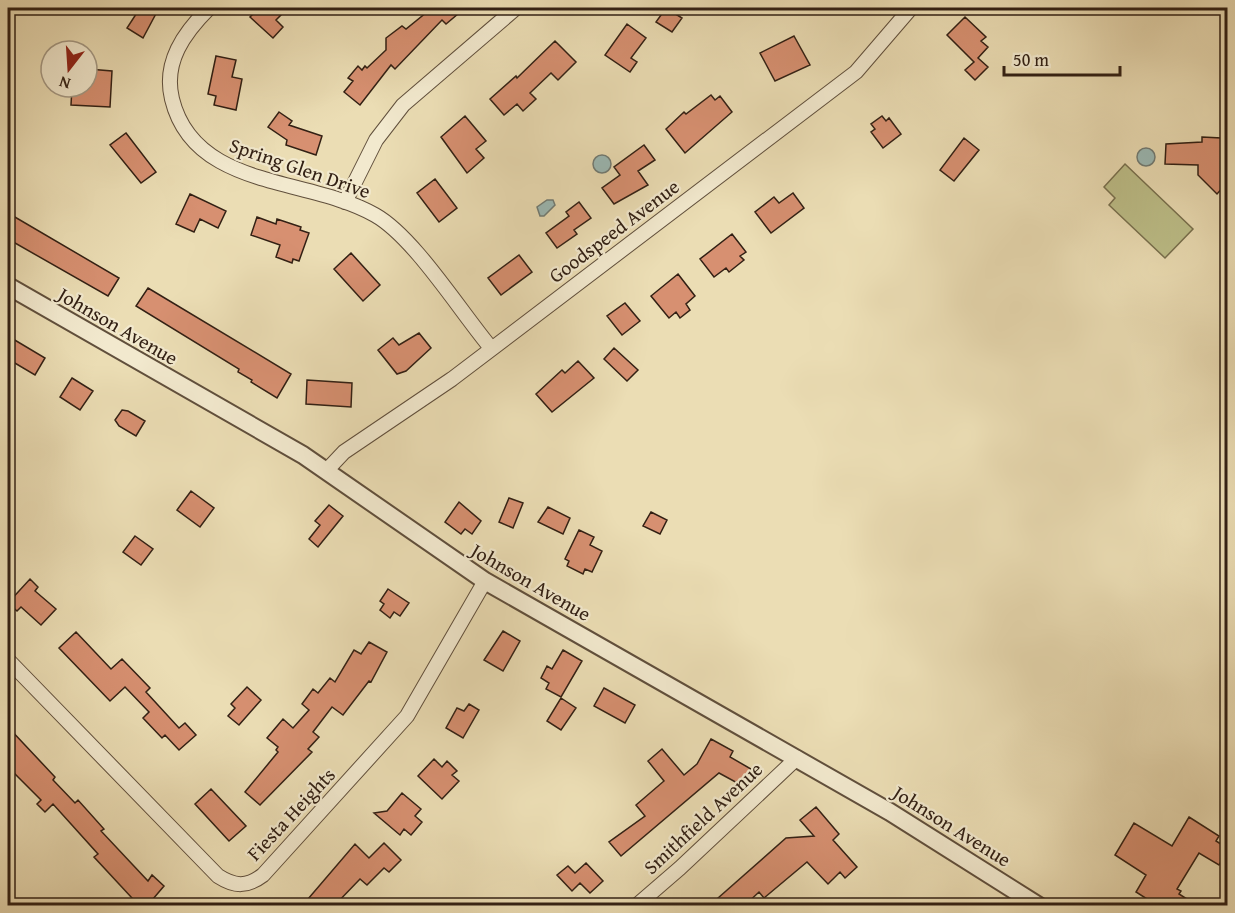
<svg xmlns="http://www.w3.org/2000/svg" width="1235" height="913" font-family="'Gentium Book Plus',serif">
	<rect width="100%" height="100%" fill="#ebddb4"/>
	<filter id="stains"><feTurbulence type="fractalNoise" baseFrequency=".00333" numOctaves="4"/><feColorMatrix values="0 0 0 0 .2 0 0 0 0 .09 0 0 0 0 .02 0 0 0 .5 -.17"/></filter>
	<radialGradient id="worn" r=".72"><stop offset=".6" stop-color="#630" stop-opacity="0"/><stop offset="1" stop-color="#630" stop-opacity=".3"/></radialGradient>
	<path fill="#bdbf89" stroke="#78704e" stroke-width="1.5" d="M1125 164 1193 229 1165 258 1109 205 1115 198 1104 187Z"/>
	<path fill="#9bbab6" stroke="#717c75" stroke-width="1.5" d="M1137 157a9 9 0 1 1 18 0a9 9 0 1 1-18 0Z
		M593 164a9 9 0 1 1 18 0a9 9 0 1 1-18 0Z
		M547 200H553L555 205 544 216H540L537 207Z"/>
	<path fill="#d79071" stroke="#322014" stroke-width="1.5" d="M140 8H159L143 38 127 28Z
		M259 8H288L276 20 283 27 273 38 250 17Z
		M432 8H465L446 24 442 20 395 69 391 65 360 105 344 92 353 81 348 78 358 66 362 70 365 66 367 68 386 50V38L402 26 406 29Z
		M666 8 682 18 672 32 656 22Z
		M965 17 986 37 981 41 988 47 978 58 988 67 975 80 965 70 974 62 947 35Z
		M627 24 646 38 631 58 637 62 630 72 605 55Z
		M794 36 810 65 775 81 760 53Z
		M555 41 576 62 558 80 551 73 530 93 536 99 523 111 517 104 504 115 490 99 516 76 517 78Z
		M216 56 236 60 232 77 242 79 236 110 214 105 216 96 208 94Z
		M88 69 112 71 110 107 71 105 72 87 87 88Z
		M711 95 715 100 720 96 732 112 685 153 666 129 684 112 686 114Z
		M279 112 292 121 289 125 322 136 316 155 286 145 287 140 268 127Z
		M465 116 486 141 476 149 484 158 467 173 441 137Z
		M882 116 886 121 889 118 901 134 883 148 871 132 875 129 871 124Z
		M126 133 156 172 141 183 110 145Z
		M1202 137 1221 138V161L1227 168V183L1217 194 1198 175V165L1165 164 1166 144 1202 142Z
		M964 138 979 150 954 181 940 170Z
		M644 145 655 160 638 171 648 185 614 204 602 188 620 175 614 167Z
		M435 179 457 208 439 222 417 193Z
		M793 193 804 208 771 233 755 212 774 197 779 203Z
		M190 194 226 211 218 228 200 219 194 232 176 224Z
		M579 202 591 218 574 230 577 234 557 248 546 233 569 216 566 212Z
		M8 213 119 278 108 296 8 239Z
		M257 217 276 224 277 219 301 227 300 230 309 233 299 261 293 259 292 263 276 257 280 245 251 235Z
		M732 234 746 252 740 256 744 260 729 272 726 268 714 277 700 259Z
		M351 253 380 285 363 301 334 269Z
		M519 255 532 272 501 295 488 278Z
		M678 274 695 296 686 304 690 310 680 318 676 312 669 318 651 296Z
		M148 288 291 374 277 398 251 382 252 380 238 372 239 369 136 306Z
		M625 303 640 321 622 335 607 316Z
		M419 333 431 348 406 371 397 374 378 350 393 338 399 345Z
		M8 336 45 358 35 375 8 359Z
		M614 348 638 370 627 381 604 359Z
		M578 361 594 378 552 412 536 394 562 370 565 373Z
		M72 378 93 391 80 410 60 397Z
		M307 380 352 383 351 407 306 404Z
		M122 410 128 411 145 421 136 436 119 426 115 420Z
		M191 491 214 508 200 527 177 510Z
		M509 498 523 503 513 528 499 522Z
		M459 502 481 521 472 534 465 529 461 534 445 522Z
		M329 505 343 516 318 547 309 539 320 525 315 521Z
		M548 507 570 518 563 534 538 522Z
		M651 512 667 520 660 534 643 526Z
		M579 530 594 537 590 545 602 551 592 572 585 569 583 574 567 566 569 561 565 559Z
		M135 536 153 549 141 565 123 552Z
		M30 579 38 587 35 591 56 609 41 625 21 607 17 611 8 603Z
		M388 589 409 603 400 616 394 612 390 618 380 610 384 604 380 601Z
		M503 631 520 641 503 671 484 660Z
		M76 632 111 669 122 659 150 688 146 692 179 728 185 723 196 735 179 750 165 735 162 738 143 718 149 712 125 687 110 701 59 648Z
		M369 642 387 652 371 682 369 681 343 715 332 707 313 732 319 737 308 749 312 752 260 805 245 792 278 752 276 750 278 747 267 738 283 719 293 728 309 710 302 704 313 689 318 693 330 678 335 682 354 650 361 654Z
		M563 650 582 661 561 697 546 689 549 683 541 678 547 666 552 669Z
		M247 687 261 700 239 725 228 716 235 708 231 704Z
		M604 688 635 705 625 723 594 706Z
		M561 698 576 708 561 730 547 721Z
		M469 704 479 710 463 738 446 728 457 708 464 711Z
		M8 727 55 777 53 780 75 803 78 800 104 829 101 831 148 881 152 875 164 886 147 906H125L132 898 94 857 98 854 53 804 45 812 37 804 41 800 8 767Z
		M711 739 733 751 730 757 751 769 741 785 719 773 621 856 609 842 645 816 636 805 664 781 648 761 662 749 684 775 697 764Z
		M434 759 442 767 447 761 457 771 452 775 459 781 442 799 418 776Z
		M211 789 246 826 229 841 195 804Z
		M402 793 421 809 415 816 422 822 411 835 404 829 400 835 374 813 387 811Z
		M816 807 839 834 833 840 857 867 845 878 840 872 828 884 807 862 764 898 759 892 744 906H709L786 838 814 836 800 820Z
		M1189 817 1219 836 1216 841 1227 848V851L1219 865 1199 853 1177 889 1181 891 1179 894 1198 906H1158L1136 892 1146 875 1115 855 1134 823 1172 846Z
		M384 843 401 860 389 872 384 868 367 885 360 879 334 906H302L355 844 369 858Z
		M586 863 603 881 590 893 580 883 572 891 557 875 568 866 575 873Z"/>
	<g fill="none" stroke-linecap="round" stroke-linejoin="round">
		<g stroke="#604f3c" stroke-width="16">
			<path id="minor" d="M209 8C184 33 163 62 172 99 194 190 309 177 375 215 414 237 460 311 491 348
				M345 202 376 140 403 105 516 8
				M327 470 344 452 452 379 856 72 911 8
				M8 660 218 876C235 887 247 887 263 875L407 716 485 581
				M636 906 680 868 797 758"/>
		</g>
		<g stroke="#604f3c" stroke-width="20">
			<path id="tertiary" d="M8 286 303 455 485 581 890 812 1039 906"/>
		</g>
		<use href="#minor" stroke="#f2e9ce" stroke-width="14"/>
		<use href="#tertiary" stroke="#f2e9ce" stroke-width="16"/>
	</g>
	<g text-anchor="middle" stroke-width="4.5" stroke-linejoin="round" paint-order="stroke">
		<g font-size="20" fill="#322014" stroke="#f2e9ce">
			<text transform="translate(300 168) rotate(19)" y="7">Spring Glen Drive</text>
			<text transform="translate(614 231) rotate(-37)" y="7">Goodspeed Avenue</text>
			<text transform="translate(118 326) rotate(30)" y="7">Johnson Avenue</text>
			<text transform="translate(531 582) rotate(30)" y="7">Johnson Avenue</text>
			<text transform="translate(291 814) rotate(-47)" y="7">Fiesta Heights</text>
			<text transform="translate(703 818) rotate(-43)" y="7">Smithfield Avenue</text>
			<text transform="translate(952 826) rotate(32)" y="7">Johnson Avenue</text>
		</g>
	</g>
	<rect width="1235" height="913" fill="none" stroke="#ebddb4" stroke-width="30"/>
	<rect x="9" y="9" width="1217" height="895" fill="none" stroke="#322014" stroke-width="3"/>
	<rect x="15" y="15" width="1205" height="883" fill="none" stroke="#322014" stroke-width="1.5"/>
	<g transform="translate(69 69) rotate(197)"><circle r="28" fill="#f2e9ce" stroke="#a59984" stroke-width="1.5"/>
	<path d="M0-4.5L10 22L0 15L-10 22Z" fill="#8f2418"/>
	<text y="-9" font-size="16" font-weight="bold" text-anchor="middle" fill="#322014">N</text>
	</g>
	<path d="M1004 66v9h116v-9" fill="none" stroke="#322014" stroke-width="3"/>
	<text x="1013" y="66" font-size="18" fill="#322014" stroke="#f2e9ce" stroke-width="4.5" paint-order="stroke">50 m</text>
	<rect width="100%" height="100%" filter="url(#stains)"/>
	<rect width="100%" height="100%" fill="url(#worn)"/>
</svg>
